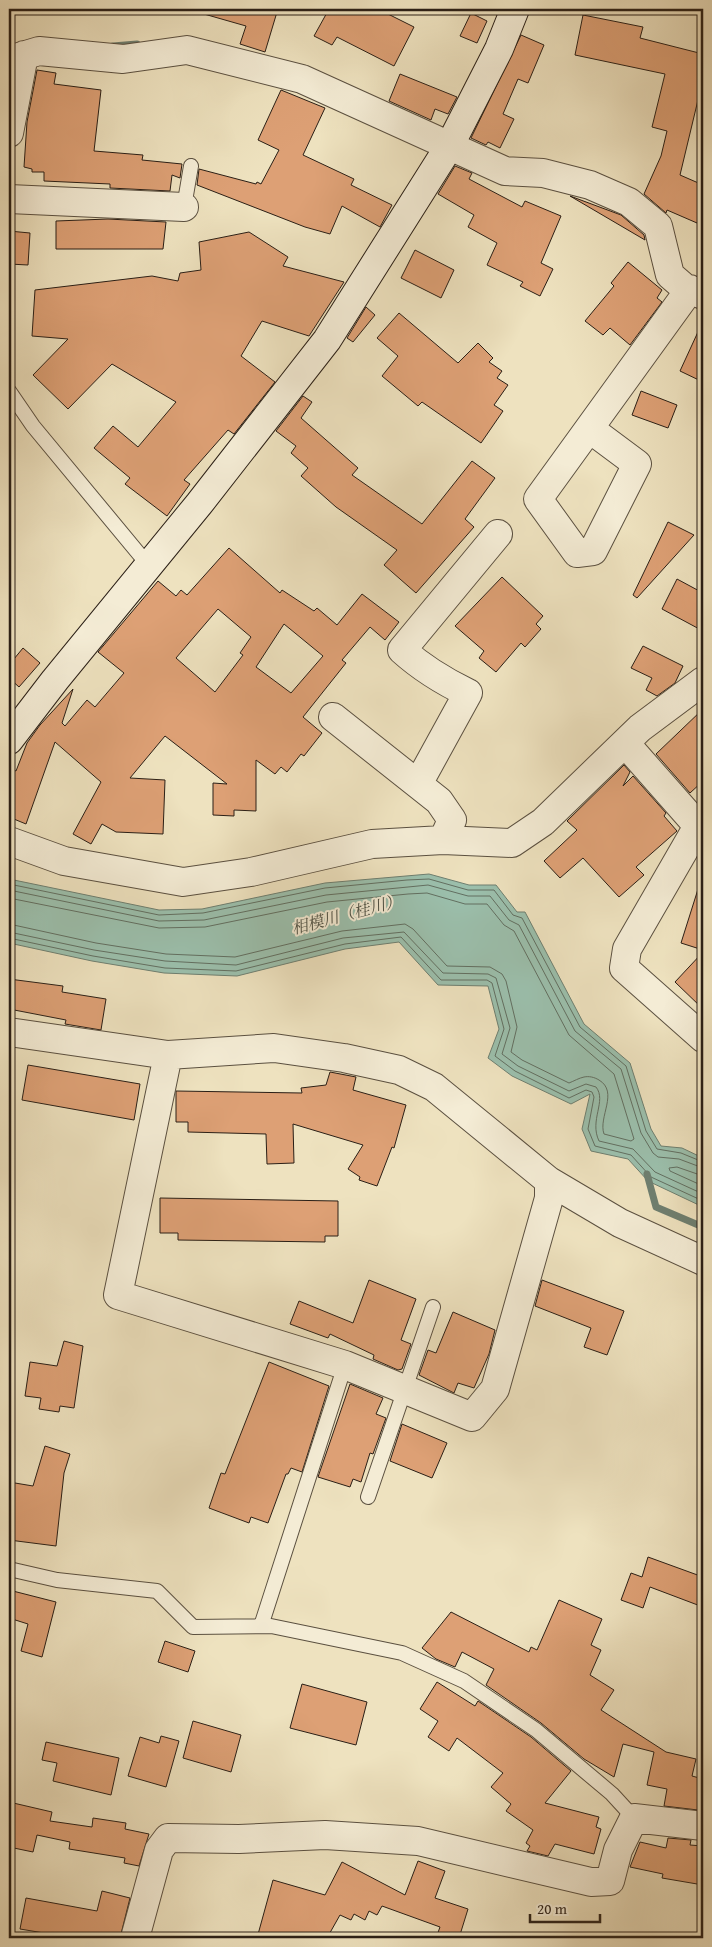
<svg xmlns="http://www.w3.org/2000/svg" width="712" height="1947" font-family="'Gentium Book Plus','Noto Serif JP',serif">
	<rect width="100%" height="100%" fill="#eee2bf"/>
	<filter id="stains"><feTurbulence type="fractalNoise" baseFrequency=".004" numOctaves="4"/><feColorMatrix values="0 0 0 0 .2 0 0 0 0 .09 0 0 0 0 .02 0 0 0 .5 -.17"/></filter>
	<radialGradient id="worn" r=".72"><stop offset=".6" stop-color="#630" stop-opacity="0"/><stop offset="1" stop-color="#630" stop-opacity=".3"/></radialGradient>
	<path fill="#9bbfac" stroke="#6e7f70" d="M429 874 469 885H496L517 912H525L584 1024 630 1063 651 1129 661 1146 682 1148 703 1158V1207L648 1181 628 1159 591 1151 582 1129 590 1094 571 1104 512 1076 488 1058 499 1029 488 986 438 985 399 942 345 949 237 976 164 973 92 961 9 943V879L159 910 202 909 325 883Z"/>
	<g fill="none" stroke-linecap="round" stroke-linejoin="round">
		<path stroke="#626f61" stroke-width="1" d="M9 884 159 915 203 913 325 888 407 880 429 879 468 890H494L513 915 522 918 580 1027 626 1066 646 1131 657 1149 681 1153 703 1162
			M9 890 159 921 204 920 326 895 408 887 428 885 468 896H490L509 920 519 925 575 1031 621 1069 641 1133 653 1153 658 1157 679 1159 703 1168
			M9 898 159 928 205 927 327 902 408 894 427 893 465 904H487L504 925 514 931 569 1035 614 1074 634 1139 631 1141 604 1134C598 1117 619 1092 599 1080 594 1077 589 1076 584 1077 579 1078 574 1081 569 1083L522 1060 511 1052 517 1027 506 981 502 974 490 967 447 966 413 929 405 924 342 931 235 957 166 954 96 943 9 924
			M9 932 94 950 165 961 236 965 343 938 404 932 443 973 488 974 496 978 510 1028 502 1054 518 1066 569 1091 586 1084 596 1087C607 1101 589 1120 599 1141L633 1149 655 1172 703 1194
			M9 938 93 956 165 968 236 971 345 944 401 937 441 980H487L492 983 504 1029 495 1056 515 1071 569 1098 586 1090 592 1092 594 1097 588 1129 595 1146 631 1155 651 1177 703 1201
			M703 1176 677 1167 669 1168 670 1171 703 1186"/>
		<path stroke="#6e7f70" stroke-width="7" d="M113 46 137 44
			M647 1174 656 1207 703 1227"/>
	</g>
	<path fill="#dda075" stroke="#2a1f16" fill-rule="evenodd" d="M204 9H265L277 12 265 52 240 44 246 26 204 14Z
		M329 9H378L414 27 394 66 337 37 332 45 314 36Z
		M471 13 487 21 477 43 460 36Z
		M583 15 643 27 640 38 703 54V79L680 175 703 185V210L697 223 667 210 666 213 644 194 661 156 667 131 652 127 665 74 575 55Z
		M521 35 544 45 528 83 518 79 503 114 514 119 500 148 488 142 486 145 471 138Z
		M37 70 56 73 54 84 101 90 94 151 143 155 142 160 182 164 180 178 172 175 170 191 110 188V184L44 181V172H32V169L24 167 27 122Z
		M400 74 457 97 448 114 435 109 431 120 389 101Z
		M281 90 325 108 303 155 354 179 351 185 392 205 380 227 342 206 330 234 305 227 197 185 199 169 256 184 257 182 261 184 279 150 258 140Z
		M455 166 472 173 469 179 522 207 525 201 561 216 541 263 553 269 540 296 520 286 523 282 487 265 497 243 468 227 474 215 438 194Z
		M570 196 621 215 644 235 645 240Z
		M108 219 166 222 163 249H56V221Z
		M9 231 30 233 28 265 9 264Z
		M249 232 288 257 283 266 344 282 309 336 262 321 241 356 275 382 234 434 228 430 184 480 190 484 167 516 125 484 130 478 94 448 113 426 138 447 176 402 112 364 68 409 33 375 68 339 32 336 35 290 152 276 178 281 180 273 201 270 199 242Z
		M415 250 454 270 441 298 401 278Z
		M628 262 662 290 657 298 662 302 630 345 610 328 603 335 585 321 614 286 611 283Z
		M366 307 375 315 353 342 347 338Z
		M399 313 458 363 478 343 493 358 489 362 502 371 497 378 508 385 494 405 503 411 481 443 422 402 418 406 382 376 398 356 377 338Z
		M703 321V382L680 371Z
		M641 391 677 405 668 428 632 415Z
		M303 396 312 402 301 418 358 468 352 475 422 524 472 461 495 478 465 519 474 527 416 593 384 565 397 550 336 507 301 476 308 468 291 453 296 446 276 431Z
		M668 522 694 535 637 598 633 595Z
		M229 548 280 593 282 590 314 611 317 608 337 625 362 594 399 622 385 640 370 627 342 660 346 663 303 717 322 733 304 756 301 754 287 772 281 767 275 774 256 760V811L234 810V816L213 815V783L227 784 165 736 130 778 165 780 163 834 116 832 102 824 91 844 73 834 101 782 55 742 26 824 9 817V768L16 771 27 743 40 725 73 689 62 723 65 726 87 700 95 707 124 673 98 652 158 581 176 596 181 590 187 595ZM218 609 251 637 240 653 243 655 215 692 176 658ZM284 624 323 656 291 693 256 667Z
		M502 577 543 616 536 624 541 629 525 647 521 643 496 672 479 658 484 651 455 626Z
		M677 579 703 593V631L662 609Z
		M643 646 683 666 675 683 657 696 646 690 652 678 631 668Z
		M23 648 40 663 19 687 9 678V665Z
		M703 709V781L690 793 656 754Z
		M624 765 630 772 623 786 633 776 666 813 664 816 677 831 636 867 644 875 619 897 583 858 560 878 544 861 577 830 567 821Z
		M699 886 703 887V950L681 943Z
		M703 952V1009L675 982Z
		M9 979 63 986 62 992 106 999 101 1030 65 1024 66 1020 9 1009Z
		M28 1065 140 1084 134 1120 22 1100Z
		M330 1072 356 1077 353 1090 406 1105 394 1148 392 1147 377 1186 359 1180 360 1177 348 1169 363 1145 293 1124 294 1163 267 1164 266 1134 188 1132V1122H176V1091L302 1093 301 1088 326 1085Z
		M160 1198 338 1201V1236H325V1242L178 1240V1233H160Z
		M369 1280 416 1299 401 1340 411 1344 402 1369 398 1370 373 1359 374 1355 330 1334 328 1338 290 1324 299 1301 353 1323Z
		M542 1280 624 1311 607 1355 584 1347 591 1328 535 1306Z
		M453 1312 495 1330 489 1354 474 1388 458 1383 454 1393 419 1375 428 1350 436 1353Z
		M64 1341 83 1346 74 1408 60 1406 59 1412 39 1409 41 1398 25 1396 30 1362 57 1366Z
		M269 1362 329 1386 302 1472 291 1468 288 1474H286L268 1523 251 1517 249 1523 209 1508 221 1473 225 1474Z
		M350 1384 383 1398 376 1414 386 1418 373 1454 370 1453 361 1482 353 1479 350 1487 318 1477Z
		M402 1424 447 1443 432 1478 390 1461Z
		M45 1446 70 1454 64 1473 56 1546 9 1540V1482L33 1486Z
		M648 1557 703 1577V1607L650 1587 643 1608 621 1600 631 1573 642 1577Z
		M9 1590 56 1602 42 1657 21 1651 28 1624 9 1618Z
		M559 1600 602 1619 591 1645 601 1650 590 1675 614 1690 601 1710 666 1752 696 1759 692 1776 703 1779 698 1810 664 1806 667 1789 647 1785 654 1752 623 1744 614 1777 584 1759 541 1723 486 1685 494 1669 462 1652 455 1667 436 1659 422 1648 451 1612 529 1652 531 1647 537 1650Z
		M165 1641 195 1651 188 1672 158 1662Z
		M437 1682 475 1706 478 1701 531 1737 571 1771 545 1803 599 1817 596 1827 601 1829 594 1854 555 1844 548 1856 527 1851 530 1846 526 1843 533 1830 506 1811 511 1804 491 1787 503 1773 457 1738 449 1751 428 1737 438 1721 420 1709Z
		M302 1684 367 1702 356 1745 290 1728Z
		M193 1721 241 1735 231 1772 183 1758Z
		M161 1736 179 1741 166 1787 128 1776 140 1737 159 1743Z
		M46 1742 119 1758 111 1795 53 1781 57 1763 42 1760Z
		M9 1802 52 1812 50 1821 92 1827 93 1818 126 1823 125 1829 149 1834 139 1866 124 1863 125 1858 69 1849 70 1842 37 1835 33 1852 9 1847Z
		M668 1838 691 1840 690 1845 703 1846V1885L662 1878 663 1874 630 1867 640 1842 666 1848Z
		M418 1861 445 1871 435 1898 468 1909 459 1938H436L440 1927 382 1906 377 1915 369 1911 365 1920 354 1914 351 1920 340 1915 327 1938H257L273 1880 325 1895 342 1862 405 1895Z
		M102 1891 130 1898 120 1938H49L50 1934 20 1929 26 1898 97 1911Z"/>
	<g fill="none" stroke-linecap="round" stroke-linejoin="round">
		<g stroke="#5b5040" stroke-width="16">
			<path id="lane" d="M184 207 191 166
				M9 391 33 426 149 566
				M368 1497 433 1307
				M9 1569 57 1580 157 1591 193 1627 271 1626 402 1653 464 1681 536 1730 612 1794 634 1818
				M261 1626 345 1365"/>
		</g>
		<g stroke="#5b5040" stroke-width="30">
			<path id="street" d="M9 60 39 51 123 59 187 50 302 79 505 171 543 173 590 185 629 202 658 226 670 275 685 288 703 295
				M9 133 24 55
				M9 199 184 207
				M590 429 637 464 593 551 577 553 538 499 690 289
				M333 717 439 801 452 820 443 840
				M625 743 698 826 703 827
				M418 784 468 693C443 681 423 669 402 650L498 534
				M698 826 627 949 624 968 703 1038
				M9 841 64 861 183 882 251 872 372 844 443 840 512 843 543 822 640 728 703 681
				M9 1032 168 1055 274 1048 344 1058 399 1070 434 1087 549 1181 620 1223 703 1261
				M168 1055 118 1295 345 1365 472 1417 495 1389 549 1198V1181
				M135 1938 159 1850 168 1838 239 1839 325 1835 418 1841 591 1882 610 1881 618 1850 634 1818 703 1826"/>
		</g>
		<g stroke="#2a1f16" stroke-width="30">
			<path id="secondary" d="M9 740 55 680 199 504 327 340 450 145 499 49 515 9"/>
		</g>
		<use href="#lane" stroke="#f4ecd5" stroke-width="14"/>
		<use href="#street" stroke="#f4ecd5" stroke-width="28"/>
		<use href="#secondary" stroke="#f4ecd5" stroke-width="28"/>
	</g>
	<g text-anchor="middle" stroke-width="4" stroke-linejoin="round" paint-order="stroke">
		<g font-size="16" font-style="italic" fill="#4c4f43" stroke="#f4ecd5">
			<text transform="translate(346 914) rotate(-15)" y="6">相模川（桂川）</text>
		</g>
	</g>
	<rect width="712" height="1947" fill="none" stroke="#eee2bf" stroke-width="30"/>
	<rect x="10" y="10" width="692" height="1927" fill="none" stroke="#2a1f16" stroke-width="2.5"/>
	<rect x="15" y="15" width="682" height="1917" fill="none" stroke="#2a1f16"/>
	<path d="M530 1914v8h70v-8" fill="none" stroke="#2a1f16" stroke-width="2.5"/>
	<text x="537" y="1914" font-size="15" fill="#2a1f16" stroke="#f4ecd5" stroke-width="4" paint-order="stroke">20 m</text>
	<rect width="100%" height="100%" filter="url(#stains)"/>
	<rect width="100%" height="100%" fill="url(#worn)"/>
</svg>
